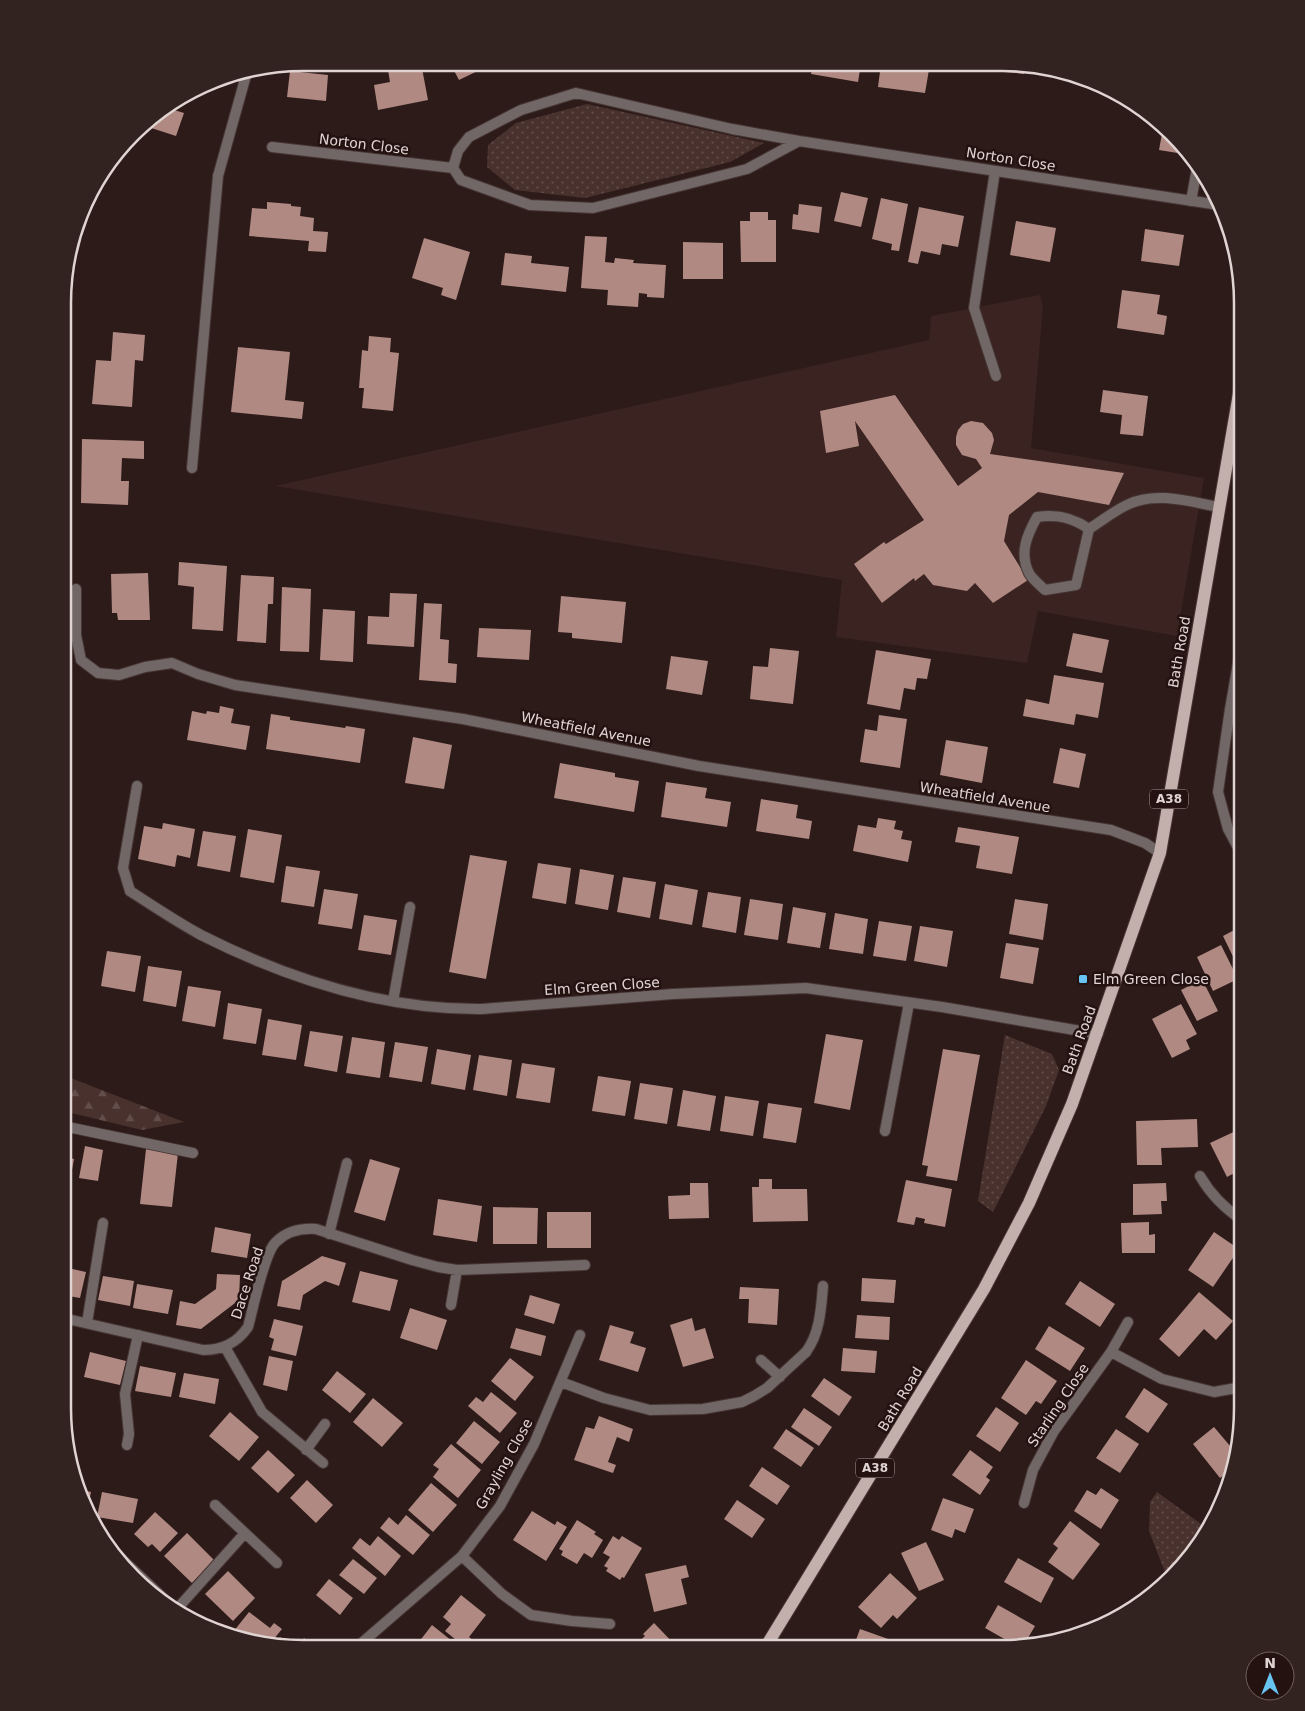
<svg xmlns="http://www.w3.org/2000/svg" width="1305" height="1711" font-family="'DejaVu Sans',sans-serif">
	<defs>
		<pattern id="grass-dots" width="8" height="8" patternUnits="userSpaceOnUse" patternTransform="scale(1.25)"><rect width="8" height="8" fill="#49312d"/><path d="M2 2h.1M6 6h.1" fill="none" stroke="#634e4b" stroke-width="1.8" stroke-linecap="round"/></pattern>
		<pattern id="forest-firs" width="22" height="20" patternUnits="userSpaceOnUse" patternTransform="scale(1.25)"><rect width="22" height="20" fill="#49312d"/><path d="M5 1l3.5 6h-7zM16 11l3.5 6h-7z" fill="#634e4b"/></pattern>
	</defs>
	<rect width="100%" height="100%" fill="#2d1b19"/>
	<path fill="#3a2320" d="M1040 295 1043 307 1031 448 1204 478 1177 636 1038 611 1027 663 836 637 842 580 275 486 929 340 931 316Z"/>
	<path fill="url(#grass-dots)" d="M587 104 764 143 730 162 585 198 515 190 487 167 488 145 516 123Z
		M1005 1035 1052 1054 1059 1070 1046 1106 993 1212 978 1201Z
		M1157 1492 1208 1529 1202 1541 1168 1580 1149 1531 1150 1502Z"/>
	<path fill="url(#forest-firs)" d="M63 1075 184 1122 142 1130 63 1111Z"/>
	<path fill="#b08983" d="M391 63H421L428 100 378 110 374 85 390 82 387 64Z
		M450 63H494L459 80Z
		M760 64H797L796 71Z
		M813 64H861L858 82 811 74Z
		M881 64H930L925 93 878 87Z
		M988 64 1025 65 1024 74 988 70Z
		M290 71 328 75 326 101 287 97Z
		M175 105 174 110 184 113 176 136 142 125 145 122Z
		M1163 128 1182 144 1190 155 1159 150Z
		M841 192 868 198 861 227 834 221Z
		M881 198 908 204 899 251 891 250 892 244 872 239Z
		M267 202 291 204V206L301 207 300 216 314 218 313 231 328 232 326 252 308 251 309 241 249 236 252 208 267 209Z
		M799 204 822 207 819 233 792 229 793 214 798 215Z
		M919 207 964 216 958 247 942 244 940 255 921 251 918 264 908 262Z
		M750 212H768V220H776V262H741L740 221H750Z
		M1016 221 1056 228 1050 262 1010 255Z
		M1145 229 1184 235 1179 266 1141 261Z
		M585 236 607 237 605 262 614 263 615 258 634 260 633 263 666 265 664 298 647 297V294L639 293 638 307 607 305 608 290 581 288Z
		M424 238 470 252 456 300 441 295 443 288 412 278Z
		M683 242 723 243V279H683Z
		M505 253 532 256 531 263 569 267 566 292 501 285Z
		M1122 290 1160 295 1157 314 1167 316 1164 335 1117 328Z
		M113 332 145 335 143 361 135 360 132 407 92 404 96 360 111 361Z
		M369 336 391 338 390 352 399 353 393 411 362 408 364 388H359L362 350 368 351Z
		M238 347 290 352 285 400 304 402 302 419 231 412Z
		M1103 390 1148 396 1143 436 1120 434 1122 415 1100 412Z
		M895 395 958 486 982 468 976 459 962 455 956 445V437L958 430 963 424 971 421 983 423 992 433 994 440 990 454 1124 473 1109 505 1038 492 1009 515 1004 541 1028 580 993 603 975 583 967 591 933 585 924 574 915 581 914 578 882 603 854 564 884 542 886 544 924 520 855 421 859 446 826 453 820 411Z
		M82 439 144 441V459L122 458 121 481H129L128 505 81 503Z
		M179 562 227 566 223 631 192 629 194 587 178 585Z
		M148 573 150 620H118L117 613H112L111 574Z
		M241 575 274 577 273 604H268L266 643 237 641Z
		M282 587 311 589 309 652 280 651Z
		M390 593 417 594 414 647 367 644 368 616 389 617Z
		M561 596 626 602 622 643 572 638V633L558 632Z
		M424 603 442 604 440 639 449 640 448 663 457 664 456 683 419 680Z
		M323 609 355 611 353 662 320 660Z
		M479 628 531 630 529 660 477 657Z
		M1073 633 1109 640 1102 673 1066 666Z
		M770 648 799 651 793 704 750 699 753 666 768 667Z
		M876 650 931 659 927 679 917 678 915 690 904 688 900 710 867 704Z
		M671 656 708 661 702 695 666 689Z
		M1054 675 1104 683 1098 718 1076 714 1074 725 1023 716 1026 699 1049 704Z
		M220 706 234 709 231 723 250 726 246 750 187 740 192 711 206 714 207 711 219 713Z
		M271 714 290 717V720L318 724 345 728 346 726 365 729 360 763 266 749Z
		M879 715 907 719 900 768 860 762 865 729 877 731Z
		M413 737 452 745 444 789 405 783Z
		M946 740 988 747 982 783 940 775Z
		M1060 748 1086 754 1079 788 1053 783Z
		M560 763 615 773V777L639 781 634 812 554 798Z
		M666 782 707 788 705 798 731 802 727 827 661 817Z
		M761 799 798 805 796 818 812 821 809 839 756 831Z
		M878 818 896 821 894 829 903 831 901 839 912 841 908 862 853 851 858 825 876 828Z
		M163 823 195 829 190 858 177 855 175 867 138 859 144 826 162 829Z
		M958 827 1019 837 1012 874 976 868 980 846 955 842Z
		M248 829 282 835 274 883 240 877Z
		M203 831 236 836 230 872 197 866Z
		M470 855 507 861 486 979 449 972Z
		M538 863 571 868 566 904 532 898Z
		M286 866 320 871 314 907 281 902Z
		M580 869 614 875 608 910 575 904Z
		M623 877 656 882 650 918 617 912Z
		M665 884 698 890 692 925 659 919Z
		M324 889 358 894 352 929 318 924Z
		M708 892 741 897 736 933 702 927Z
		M750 899 783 904 778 940 744 935Z
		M1015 899 1048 904 1043 940 1009 934Z
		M793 907 826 913 820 948 787 943Z
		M835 913 868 919 863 954 829 949Z
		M364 915 397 920 391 955 358 950Z
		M879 921 912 926 906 961 873 956Z
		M920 926 953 931 947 967 914 961Z
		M1242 926V967L1239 969 1223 936Z
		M1006 943 1039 948 1033 984 1000 978Z
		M1221 945 1238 979 1213 991 1197 957Z
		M107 951 141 956 135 992 101 986Z
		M148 966 182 971 176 1007 143 1001Z
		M1202 979 1218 1011 1197 1021 1181 990Z
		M188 986 221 991 215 1027 182 1021Z
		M228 1003 262 1009 256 1044 223 1039Z
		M1181 1004 1197 1034 1186 1040 1190 1049 1172 1058 1152 1019Z
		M268 1019 302 1025 296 1060 262 1055Z
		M310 1031 343 1036 337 1072 304 1066Z
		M826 1034 863 1040 850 1110 814 1103Z
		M352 1037 385 1042 380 1078 346 1073Z
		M395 1042 428 1047 422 1082 389 1077Z
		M437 1049 471 1055 465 1090 431 1084Z
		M943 1049 980 1055 957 1181 926 1176 928 1166 922 1165Z
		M479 1055 512 1060 507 1096 473 1090Z
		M522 1063 555 1068 550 1103 516 1098Z
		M598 1076 631 1081 625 1116 592 1111Z
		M640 1083 673 1088 667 1124 634 1119Z
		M683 1090 716 1096 710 1131 677 1126Z
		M725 1096 759 1101 753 1136 720 1131Z
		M768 1103 802 1108 796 1143 763 1138Z
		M1197 1119 1198 1147 1161 1148 1162 1165H1137L1136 1121Z
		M1242 1128V1169L1227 1177 1210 1143Z
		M85 1146 103 1150 98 1181 79 1178Z
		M146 1149 178 1153 172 1207 140 1204Z
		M63 1157 74 1159 68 1191 63 1190Z
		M370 1159 400 1168 385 1221 354 1212Z
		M759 1179H772V1189H807L808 1221 753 1222 752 1187H759Z
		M906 1180 952 1189 945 1227 924 1223 925 1219 916 1217 914 1225 897 1222Z
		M690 1183H708L709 1218 669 1219 668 1196 690 1195Z
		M1166 1183 1167 1201H1161L1162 1214 1133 1215V1184Z
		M438 1199 482 1206 477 1242 433 1235Z
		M493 1207 538 1208 537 1244H493Z
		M547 1212H591V1248H547Z
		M1149 1222V1235L1155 1234V1253H1122L1121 1223Z
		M215 1227 251 1234 247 1258 211 1252Z
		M1214 1232 1239 1249 1213 1287 1188 1270Z
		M322 1256 346 1263 339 1286 325 1281 303 1295 300 1310 277 1306 282 1281Z
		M63 1267 86 1272 80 1298 63 1295Z
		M360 1271 398 1280 390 1311 352 1302Z
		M217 1274 240 1275 239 1300 201 1329 176 1325 180 1301 195 1304 216 1289Z
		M103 1276 134 1281 130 1306 98 1300Z
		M862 1278 896 1280 894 1303 861 1301Z
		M1080 1281 1115 1304 1100 1327 1065 1304Z
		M137 1284 173 1290 168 1314 133 1308Z
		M740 1287 779 1289 777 1325 748 1323 749 1299H739Z
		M1199 1292 1233 1321 1216 1340 1204 1329 1179 1357 1159 1339Z
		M530 1295 560 1304 554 1324 524 1315Z
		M410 1308 447 1320 437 1350 400 1338Z
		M857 1315 890 1317 889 1340 855 1338Z
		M692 1318 695 1331 705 1328 714 1358 683 1367 670 1325Z
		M274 1319 303 1326 296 1356 271 1350 274 1339 269 1337Z
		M610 1325 634 1332 630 1343 646 1348 638 1372 599 1360Z
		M1049 1326 1085 1348 1070 1371 1035 1349Z
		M516 1328 546 1336 541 1356 510 1348Z
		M843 1348 877 1351 875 1373 841 1371Z
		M63 1351 68 1352 63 1373Z
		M90 1352 126 1361 120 1385 84 1377Z
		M269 1356 293 1361 287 1391 263 1385Z
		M510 1358 534 1377 515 1401 491 1381Z
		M1026 1360 1057 1381 1041 1404 1036 1401 1026 1415 1001 1398Z
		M140 1366 176 1373 171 1397 135 1391Z
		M337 1371 366 1394 350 1413 322 1390Z
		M184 1373 219 1379 215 1404 179 1397Z
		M824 1378 852 1397 839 1416 811 1396Z
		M1144 1388 1168 1404 1148 1433 1125 1417Z
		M491 1392 517 1413 500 1433 468 1406 476 1397 483 1402Z
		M373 1398 403 1423 382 1447 353 1422Z
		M996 1407 1019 1423 1000 1452 976 1436Z
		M804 1408 832 1427 819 1446 791 1427Z
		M230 1412 259 1437 239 1461 209 1436Z
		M599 1416 633 1429 629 1442 617 1437 608 1462 616 1465 613 1473 574 1460 586 1427 594 1429Z
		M474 1421 500 1442 482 1464 456 1443Z
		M1214 1427 1236 1453 1233 1468 1220 1478 1193 1444Z
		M786 1429 814 1448 801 1467 773 1448Z
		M1116 1429 1139 1444 1120 1473 1096 1458Z
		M451 1444 481 1470 458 1498 433 1477 439 1469 433 1465Z
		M268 1450 295 1475 278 1493 251 1468Z
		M970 1450 993 1467 986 1477 990 1480 980 1495 952 1475Z
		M762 1467 790 1486 777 1505 749 1486Z
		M307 1480 333 1505 316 1523 290 1498Z
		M431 1483 457 1505 433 1532 408 1510Z
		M1101 1488 1119 1500 1101 1529 1074 1511 1087 1490 1096 1495Z
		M82 1490 91 1492 87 1512Z
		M102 1492 138 1499 133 1523 97 1517Z
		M943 1498 974 1509 965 1533 955 1529 952 1538 931 1530Z
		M737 1500 765 1519 752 1538 724 1519Z
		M532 1511 555 1525 557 1521 567 1527 546 1561 513 1540Z
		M155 1512 178 1533 160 1552 152 1544 148 1547 134 1534Z
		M406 1515 430 1535 413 1555 380 1528 389 1517 398 1525Z
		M577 1520 596 1532 594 1534 603 1540 592 1558 584 1553 577 1564 561 1555 563 1551 559 1549Z
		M1070 1521 1100 1544 1073 1580 1048 1562 1058 1548 1053 1544Z
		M187 1533 214 1560 192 1583 164 1556Z
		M378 1536 401 1556 385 1576 352 1548 360 1538 370 1546Z
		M613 1536 619 1540 622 1536 642 1548 624 1578 622 1577 620 1580 606 1571 608 1568 604 1566 610 1557 603 1553Z
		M926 1542 944 1580 919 1591 901 1553Z
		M1018 1558 1054 1578 1041 1603 1004 1582Z
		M353 1559 377 1578 364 1594 339 1575Z
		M686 1565 689 1577 681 1579 687 1604 654 1612 645 1574Z
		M228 1571 255 1598 233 1621 205 1594Z
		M890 1573 917 1598 897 1619 893 1615 881 1628 858 1607Z
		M329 1579 353 1598 340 1615 316 1595Z
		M461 1595 486 1615 469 1637 474 1641 470 1647H465L445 1631 451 1624 443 1617Z
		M998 1605 1035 1626 1025 1643 1015 1645 985 1628Z
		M249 1612 270 1628 274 1623 282 1629 269 1645 233 1632Z
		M654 1623 678 1648 633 1647 645 1636 643 1634Z
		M432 1625 457 1645 456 1647H415Z
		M860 1629 891 1640 888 1648H853Z
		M280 1637 286 1642 287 1640 296 1647 273 1646Z
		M304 1638 312 1645 311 1647H297Z"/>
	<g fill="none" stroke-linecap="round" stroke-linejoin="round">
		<g stroke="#463533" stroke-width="12">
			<path id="lane" d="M995 171 974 308 996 376
				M1191 201 1197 168
				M192 468 218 176
				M1089 529C1072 517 1056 514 1037 517 1027 535 1019 553 1029 573 1032 579 1040 585 1045 590L1076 585 1089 529C1102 521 1115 510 1129 504 1156 491 1191 502 1219 507
				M130 891 123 868 137 786
				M393 1001 410 907
				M63 1126 193 1153
				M885 1131 909 1003
				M1200 1176C1211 1195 1224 1208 1242 1220
				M329 1234 347 1163
				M511 1268 585 1265
				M87 1323 103 1223
				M806 1352C820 1333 821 1309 823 1286
				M127 1445 129 1434 125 1394 138 1335
				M215 1505 277 1563
				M176 1610 245 1533"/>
		</g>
		<g stroke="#463533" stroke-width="12">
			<path id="street" d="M272 147 453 168 458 151 469 137 521 110 576 93 732 129 799 141 1219 205
				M453 168 461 180 530 205 593 208 747 169 799 141
				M218 176 247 72
				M76 589V635L81 660 98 673 119 675 145 667 172 663 198 674 235 685 463 719 699 766 1111 830 1145 843 1160 853
				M1242 855 1228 829 1218 792 1230 709 1242 640
				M130 891C153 906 177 922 201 935 288 979 384 1010 482 1009L673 994 806 988 942 1007 1098 1034
				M451 1305 457 1270
				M63 1318 203 1350C223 1350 237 1343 248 1327 253 1309 264 1253 276 1242 287 1231 301 1228 316 1229L412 1260 438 1267 457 1270 511 1268
				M225 1347 262 1412 323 1463
				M1111 1352 1128 1322
				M761 1360 780 1377
				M561 1382 604 1398 650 1410 703 1409 742 1402 754 1396 767 1388 806 1352
				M306 1450 325 1424
				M1024 1503 1033 1470 1054 1431 1111 1352 1162 1379 1214 1392 1242 1387
				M110 1548 176 1610
				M462 1556 502 1594 531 1615 572 1621 610 1624
				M357 1647 462 1556 500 1506 534 1444 580 1335"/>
		</g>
		<g stroke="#463533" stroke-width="14">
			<path id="primary" d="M765 1648 984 1289 1029 1203 1072 1104 1160 853 1242 376"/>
		</g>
		<use href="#lane" stroke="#716766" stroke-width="10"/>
		<use href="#street" stroke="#716766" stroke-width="10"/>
		<use href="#primary" stroke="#c3afac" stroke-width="12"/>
	</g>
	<rect fill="#67c4f0" stroke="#231210" stroke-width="2" x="1078" y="974" width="10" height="10" rx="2.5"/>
	<g text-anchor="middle" stroke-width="5" stroke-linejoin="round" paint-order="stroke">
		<g fill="#231210" stroke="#a79a98" stroke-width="1">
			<rect x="1150" y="789.5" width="38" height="19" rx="4"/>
			<rect x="856" y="1458.5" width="38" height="19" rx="4"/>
		</g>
		<g font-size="12" font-weight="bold" fill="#e0d4d2">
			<text x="1169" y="803">A38</text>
			<text x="875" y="1472">A38</text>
		</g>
		<g font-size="14" fill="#e0d4d2" stroke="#231210">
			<text transform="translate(364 144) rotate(7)" y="5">Norton Close</text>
			<text transform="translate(1011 159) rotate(9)" y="5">Norton Close</text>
			<text transform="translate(1179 652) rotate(-80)" y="5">Bath Road</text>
			<text transform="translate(586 729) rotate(11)" y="5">Wheatfield Avenue</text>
			<text transform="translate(985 797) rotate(9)" y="5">Wheatfield Avenue</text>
			<text transform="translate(602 986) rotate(-4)" y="5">Elm Green Close</text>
			<text transform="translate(1079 1040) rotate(-70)" y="5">Bath Road</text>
			<text transform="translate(247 1283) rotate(-72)" y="5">Dace Road</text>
			<text transform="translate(900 1399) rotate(-59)" y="5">Bath Road</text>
			<text transform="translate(1058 1405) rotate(-56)" y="5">Starling Close</text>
			<text transform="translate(504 1464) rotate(-61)" y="5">Grayling Close</text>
		</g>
		<g font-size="14" fill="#e0d4d2" stroke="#231210" text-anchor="start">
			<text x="1093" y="984">Elm Green Close</text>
		</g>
	</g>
	<path d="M0 0H1305V1711H0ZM303 71H1002A232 232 0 0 1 1234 303V1408A232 232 0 0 1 1002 1640H303A232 232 0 0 1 71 1408V303A232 232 0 0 1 303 71Z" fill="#322220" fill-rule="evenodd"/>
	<path fill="none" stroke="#e0d4d2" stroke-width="2.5" d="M303 71H1002A232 232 0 0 1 1234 303V1408A232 232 0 0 1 1002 1640H303A232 232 0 0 1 71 1408V303A232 232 0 0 1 303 71Z"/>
	<g transform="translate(1270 1676)"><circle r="24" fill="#231210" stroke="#6f605e"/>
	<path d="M0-4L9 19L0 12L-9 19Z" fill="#67c4f0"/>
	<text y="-8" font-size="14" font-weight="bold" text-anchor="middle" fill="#e0d4d2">N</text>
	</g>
</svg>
